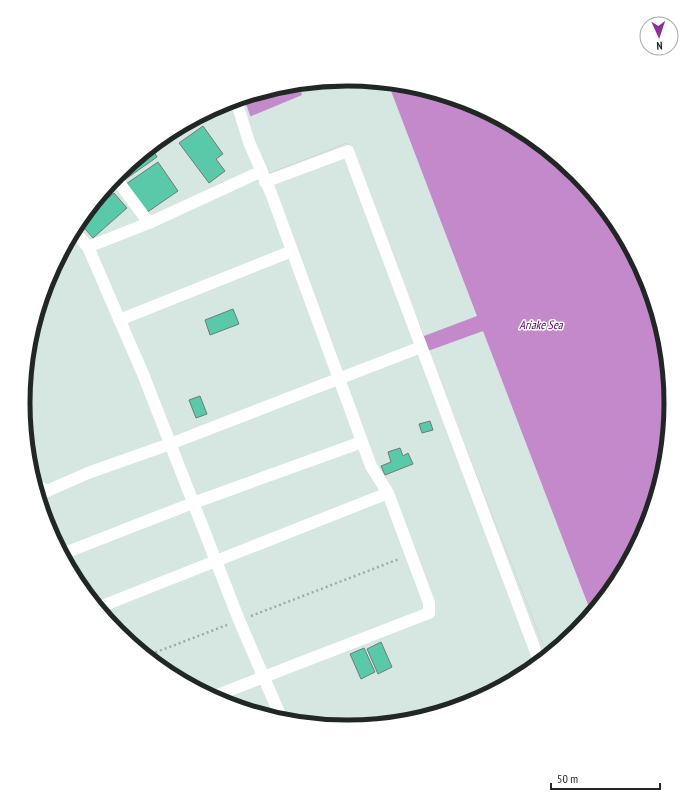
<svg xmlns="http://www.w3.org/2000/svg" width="695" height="807" font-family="'PT Sans Narrow',sans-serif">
	<rect width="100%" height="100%" fill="#d6e6e0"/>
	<path fill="#c489ca" d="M348 79 411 85 472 104 528 134 577 174 617 223 647 280 666 340 672 404 666 467 647 528 617 584 577 633 548 657 347 143 270 173 244 98 284 85Z"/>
	<path fill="#d6e6e0" d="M348 79 388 83 477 316 424 336 347 143 270 173 249 117 302 95 299 84 318 82 320 88 342 80Z
		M483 331 592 615 577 633 548 657 428 351Z"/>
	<path fill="#59c9aa" stroke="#6e7c77" d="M192 120 193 122 172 138 168 133Z
		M203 126 223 154 216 159 225 171 209 183 179 143Z
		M151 147 157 157 123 181 118 174Z
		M158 162 178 191 146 213 126 184Z
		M114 193 127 208 93 238 79 222Z
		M233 309 239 324 210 335 205 320Z
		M200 396 207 414 196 418 189 400Z
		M430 421 433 430 422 433 419 424Z
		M400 448 403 456 408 453 413 464 385 475 381 466 391 462 388 452Z
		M381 642 392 667 378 674 367 649Z
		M364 648 375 672 361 679 350 654Z"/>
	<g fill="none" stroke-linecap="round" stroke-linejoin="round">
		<path stroke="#9eaba6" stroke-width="2.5" stroke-dasharray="2 3" stroke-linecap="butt" d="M251 616 399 559
			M146 656 227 625"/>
		<path stroke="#fff" stroke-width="12" d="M115 177 149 223
			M265 182 348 151 540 663
			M72 234 81 239 88 247 149 223 262 171
			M88 247 143 374 239 620 283 722
			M119 320 292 251
			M34 484 47 491
			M38 495 88 473 170 444 421 347
			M62 554 193 503 362 442
			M97 608 388 493
			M212 697 429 613V603L388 493 371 466 271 193 249 142 236 100"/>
	</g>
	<g text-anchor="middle" stroke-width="3" stroke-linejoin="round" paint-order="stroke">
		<g font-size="12" font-style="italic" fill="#54075b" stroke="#fff">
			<text x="541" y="329">Ariake Sea</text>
		</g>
	</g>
	<path d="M0 0H695V807H0ZM30 403a317 317 0 1 1 634 0a317 317 0 1 1-634 0Z" fill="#fff" fill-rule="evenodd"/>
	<path fill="none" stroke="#212725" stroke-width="5" d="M30 403a317 317 0 1 1 634 0a317 317 0 1 1-634 0Z"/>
	<g transform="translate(659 36) rotate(177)"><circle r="19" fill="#ffffff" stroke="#a6a9a8"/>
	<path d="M0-3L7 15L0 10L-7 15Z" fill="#90319a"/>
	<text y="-6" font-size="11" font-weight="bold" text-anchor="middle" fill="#212725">N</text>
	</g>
	<path d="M551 783v6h109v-6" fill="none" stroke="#212725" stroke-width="2"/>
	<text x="557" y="783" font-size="12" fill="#212725" stroke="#ffffff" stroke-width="3" paint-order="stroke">50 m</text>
</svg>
